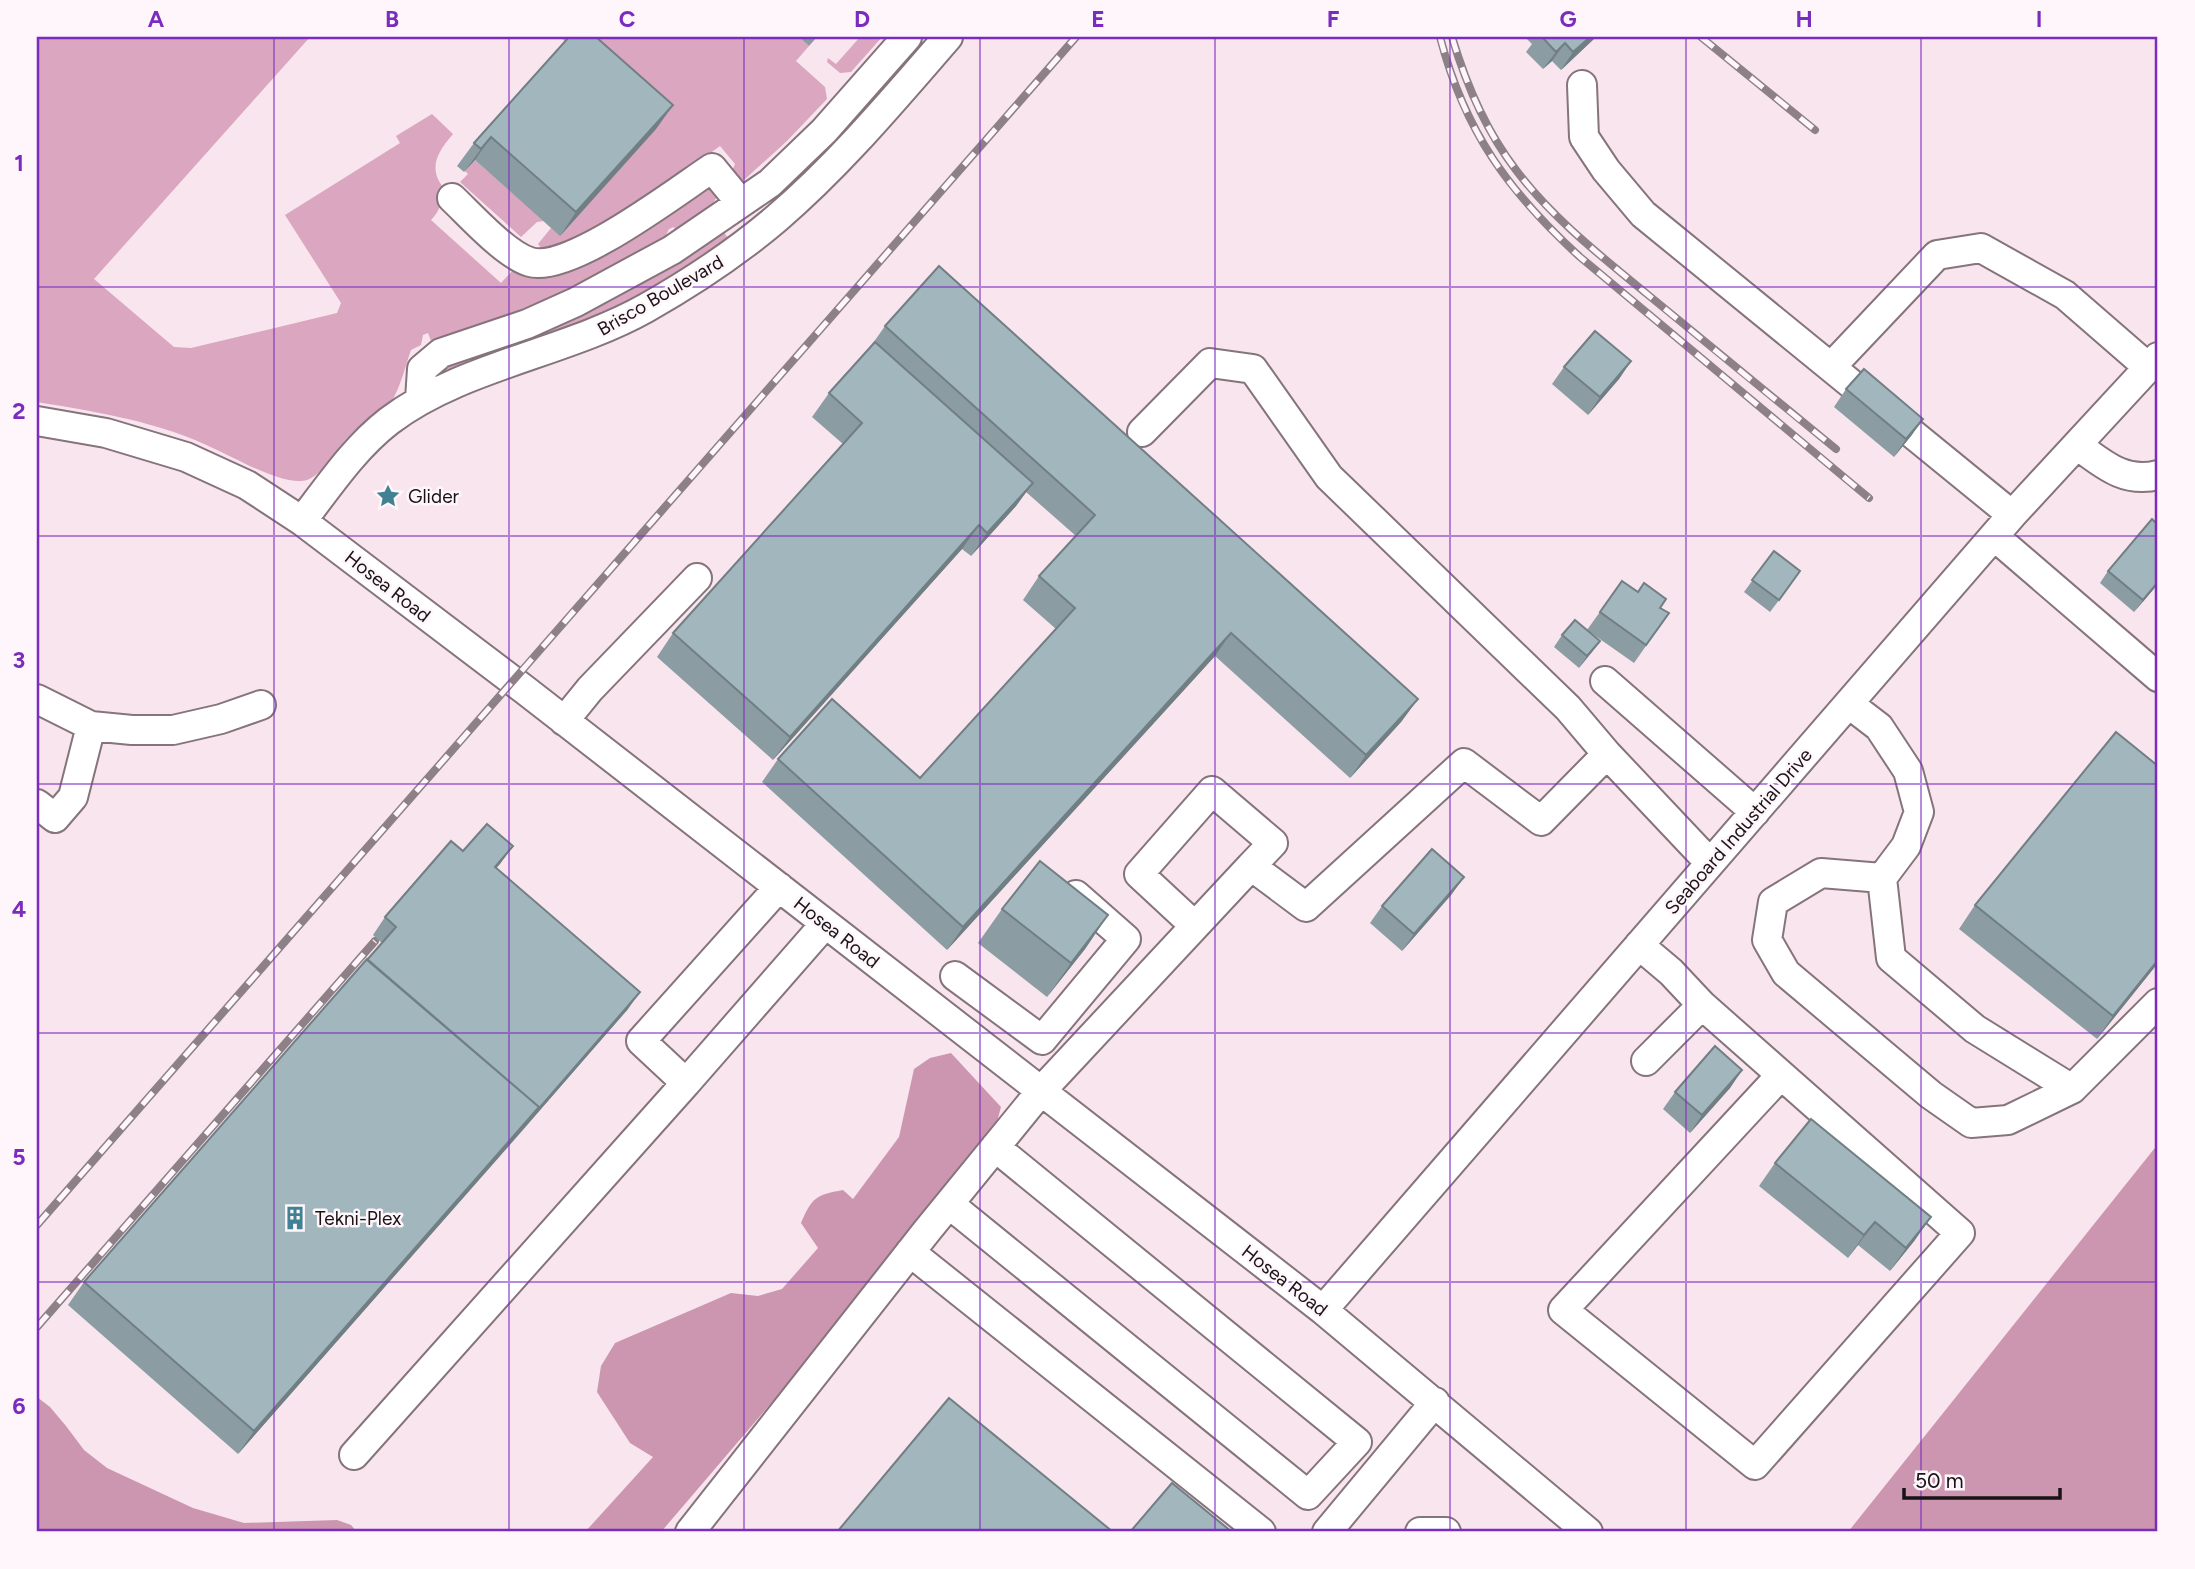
<svg xmlns="http://www.w3.org/2000/svg" width="2195" height="1569" font-family="Figtree,sans-serif">
	<rect width="100%" height="100%" fill="#f9e5ee"/>
	<path fill="#dba6c0" d="M37 37H310L94 279 174 347 191 348 337 313 341 303 285 215 400 143 396 136 432 114 453 134C435 155 427 171 448 193 440 203 440 211 431 220L501 283 513 270 543 278 565 272 628 239 707 188H711L717 197 713 203 675 230 674 227 669 229 665 237 634 256 561 293 514 312 431 341 428 333 423 335 421 345 411 350C406 364 400 389 392 400 383 412 362 423 351 434 338 446 323 475 307 480 285 487 237 459 217 450 161 422 98 412 37 402Z
		M560 37H799L809 46 796 61 825 87 827 99 787 141 744 180 740 181 732 171 735 164 720 146 644 201 560 247 542 249 538 244 551 228 588 62Z
		M860 37H882L851 72 840 73 827 62 828 58 836 64Z
		M475 160 544 221 537 222 521 237 460 182 468 174 465 171Z
		M723 231 728 238C682 269 635 301 584 322 538 341 490 357 443 374L447 364Z"/>
	<path fill="#cc95b0" d="M951 1053 1001 1107 994 1133 778 1395 661 1532H585L653 1457 630 1443 597 1392 601 1366 615 1343 731 1293 758 1296 782 1289 818 1248 801 1223C812 1198 815 1195 843 1190L853 1199 899 1137 914 1069 930 1058Z
		M2158 1144V1532H1848Z
		M37 1397 50 1407 66 1426 84 1450 107 1468 193 1508 244 1523 337 1520 351 1525 357 1532H37Z"/>
	<g fill="none" stroke-linecap="round" stroke-linejoin="round">
		<g stroke="#85747c" stroke-width="32">
			<path id="minor" d="M1582 85 1584 137 1606 170 1643 214 2012 515
				M452 198C471 216 506 255 530 262 569 274 677 191 712 168L740 202
				M1831 367 1937 255 1981 248 2065 295 2149 368
				M420 400 422 369 441 353 527 324 576 302 672 250 770 183 824 131 907 37
				M37 421 106 433 186 457 247 485 302 521 525 690 1323 1310 1588 1532
				M1142 432 1210 363 1253 369 1329 477 1568 708 1607 754
				M2077 445C2102 463 2124 484 2158 475
				M302 521C329 486 354 448 389 421 461 366 566 353 646 308 692 282 737 252 777 218 840 164 894 99 948 37
				M1994 536 2158 677
				M1605 681 1755 812
				M37 699 91 726 132 730H173L221 719 261 705
				M1849 704 1879 727 1908 771 1919 812 1906 846 1882 878 1821 873 1773 902 1767 940 1786 973 1931 1095 1971 1123 2008 1120 2072 1089 2158 1003
				M564 721 590 689 697 578
				M37 804 55 818 73 797 91 726
				M1882 878 1891 958 1975 1029 2072 1089
				M1195 926 1139 874 1212 791 1273 843 1251 866
				M1639 945 1671 972 1702 1005 1646 1061
				M955 976 1042 1040 1126 939 1076 895
				M1702 1005 1960 1233 1755 1465 1563 1310 1781 1075
				M686 1083 825 924
				M949 1204 1308 1495 1357 1442 995 1147
				M910 1252 1261 1532
				M1323 1310 2012 515 2158 357
				M354 1455 686 1083 641 1041 779 887
				M690 1532 926 1232 1041 1091 1251 866 1306 907 1464 763 1541 821 1607 754 1710 863
				M1327 1532 1435 1402
				M1420 1532H1446"/>
		</g>
		<use href="#minor" stroke="#fff" stroke-width="28"/>
		<g stroke="#8e8087" stroke-width="8">
			<path id="rail" d="M1440 37C1465 132 1508 191 1580 257L1869 498
				M1452 37C1466 84 1486 131 1516 170 1552 218 1601 256 1647 294 1710 346 1773 398 1836 449
				M1701 37 1815 130
				M37 1225 1076 37
				M37 1327 375 941"/>
		</g>
		<use href="#rail" stroke="#fef6fa" stroke-width="5" stroke-dasharray="16" stroke-linecap="butt"/>
	</g>
	<path fill="#8b9da3" d="M569 37 673 105 656 129 560 236 475 160 464 172 457 166 474 143Z
		M799 37H817L809 46Z
		M1525 37H1596L1561 70 1552 61 1543 69 1526 52 1532 44Z
		M885 326 1418 699 1401 722 1350 778 1215 656 947 950 762 782 778 759 920 778 1056 629 1023 600 1039 576 1076 536 1026 492 1016 506 971 556 962 549 773 760 657 657 673 633 843 444 812 417 829 393 871 346Z
		M1631 361 1619 379 1588 415 1552 384 1564 367Z
		M1846 389 1923 419 1911 436 1894 457 1834 407Z
		M2158 525V584L2134 612 2100 583 2108 571Z
		M1774 551 1792 583 1770 612 1744 592Z
		M1622 581 1669 613 1634 663 1587 630Z
		M1562 635 1600 641 1579 668 1554 647Z
		M2158 766V963L2097 1039 1959 929 1975 905Z
		M513 846 496 868 628 1009 238 1454 68 1305 84 1282 382 943 373 935 385 917 463 851Z
		M1464 877 1451 895 1402 951 1370 923 1382 906Z
		M1002 909 1108 915 1085 949 1047 997 978 943Z
		M1742 1070 1730 1088 1690 1133 1663 1109 1675 1092Z
		M1775 1163 1915 1240 1890 1271 1858 1245 1848 1258 1759 1186Z"/>
	<path fill="#717f84" d="M1590 37H1596L1561 70 1573 52Z
		M1565 43 1552 61 1543 69 1556 52Z
		M673 105 656 129 560 236 576 212Z
		M491 137 475 160 464 172 481 149Z
		M1631 361 1619 379 1588 415 1600 397Z
		M1923 419 1911 436 1894 457 1906 439Z
		M1033 483 1016 506 971 556 987 533Z
		M979 525 962 549 773 760 790 737Z
		M2158 582V584L2134 612 2143 600Z
		M1231 633 1215 656 947 950 963 927Z
		M1600 641 1592 652 1579 668 1587 656Z
		M1418 699 1401 722 1350 778 1366 755Z
		M513 846 500 864 482 884 495 867Z
		M1464 877 1451 895 1402 951 1414 934Z
		M1108 915 1085 949 1047 997 1071 963Z
		M2158 960V963L2097 1039 2113 1016Z
		M640 992 628 1009 522 1131 238 1454 254 1431Z
		M1742 1070 1730 1088 1690 1133 1702 1115Z
		M1931 1217 1915 1240 1890 1271 1906 1248Z
		M1875 1222 1858 1245 1848 1258 1864 1235Z"/>
	<path fill="#a2b6bd" stroke="#717f84" stroke-width="2" d="M569 37H596L673 105 576 212 491 137 481 149 474 143Z
		M1542 37H1590L1573 52 1565 43 1556 52Z
		M939 266 1418 699 1366 755 1231 633 963 927 778 759 832 699 920 778 1075 608 1039 576 1095 515 885 326Z
		M1595 331 1631 361 1600 397 1564 367Z
		M875 342 1033 483 987 533 979 525 790 737 673 633 862 423 829 393Z
		M1864 369 1923 419 1906 439 1846 389Z
		M2152 519 2158 525V582L2143 600 2108 571Z
		M1774 551 1800 571 1779 600 1752 580Z
		M1622 581 1638 592 1644 583 1666 599 1660 608 1669 613 1646 645 1600 612Z
		M1575 620 1600 641 1587 656 1562 635Z
		M2116 732 2158 766V960L2113 1016 1975 905Z
		M487 824 513 846 495 867 640 992 535 1113 539 1107 367 960 396 927 385 917 451 841 463 851Z
		M1432 849 1464 877 1414 934 1382 906Z
		M1040 861 1108 915 1071 963 1002 909Z
		M367 959 539 1107 254 1431 84 1282Z
		M1715 1046 1742 1070 1702 1115 1675 1092Z
		M1811 1119 1931 1217 1906 1248 1875 1222 1864 1235 1775 1163Z
		M949 1398 1113 1532H837Z
		M1172 1483 1232 1532H1130Z"/>
	<path fill="none" stroke="#7b2cbf" stroke-width="2" stroke-opacity="0.55" d="M274 37V1532M509 37V1532M744 37V1532M980 37V1532M1215 37V1532M1450 37V1532M1686 37V1532M1921 37V1532M37 287H2158M37 536H2158M37 784H2158M37 1033H2158M37 1282H2158"/>
	<defs>
		<g id="sight-bare" transform="scale(1.89)"><path d="M0-6L1.8-2.2L6-1.7L2.9 1.2L3.7 5.4L0 3.3L-3.7 5.4L-2.9 1.2L-6-1.7L-1.8-2.2Z" fill="#418194" stroke="#fef6fa" stroke-width="2.5" paint-order="stroke"/></g>
		<g id="building-bare" transform="scale(1.89)"><path d="M-4-6H4V6H1V3H-1V6H-4ZM-2.5-4.3h1.7v1.8h-1.7ZM.8-4.3h1.7v1.8H.8ZM-2.5-1h1.7V.8h-1.7ZM.8-1h1.7V.8H.8Z" fill="#418194" stroke="#fef6fa" stroke-width="2.5" paint-order="stroke"/></g>
	</defs>
	<g fill-rule="evenodd">
		<use href="#sight-bare" x="388" y="496"/>
		<use href="#building-bare" x="295" y="1218"/>
	</g>
	<g text-anchor="middle" stroke-width="5" stroke-linejoin="round" paint-order="stroke">
		<g font-size="19" fill="#191316" stroke="#fef6fa">
			<text transform="translate(660 295) rotate(-30)" y="7">Brisco Boulevard</text>
			<text transform="translate(388 586) rotate(38)" y="7">Hosea Road</text>
			<text transform="translate(1738 831) rotate(-49)" y="7">Seaboard Industrial Drive</text>
			<text transform="translate(837 932) rotate(38)" y="7">Hosea Road</text>
			<text transform="translate(1285 1280) rotate(38)" y="7">Hosea Road</text>
		</g>
		<g font-size="19" fill="#191316" stroke="#fef6fa" text-anchor="start">
			<text x="408" y="503">Glider</text>
			<text x="315" y="1225">Tekni-Plex</text>
		</g>
	</g>
	<rect width="2195" height="1569" fill="none" stroke="#fef6fa" stroke-width="77"/>
	<path d="M1904 1488v10h156v-10" fill="none" stroke="#191316" stroke-width="3.5"/>
	<text x="1915" y="1488" font-size="21" fill="#191316" stroke="#fef6fa" stroke-width="5" paint-order="stroke">50 m</text>
	<rect x="38" y="38" width="2118" height="1492" fill="none" stroke="#7b2cbf" stroke-width="2.5"/>
	<g font-size="23" text-anchor="middle" font-weight="bold" fill="#7b2cbf">
		<text x="156" y="27">A</text>
		<text x="392" y="27">B</text>
		<text x="627" y="27">C</text>
		<text x="862" y="27">D</text>
		<text x="1098" y="27">E</text>
		<text x="1333" y="27">F</text>
		<text x="1568" y="27">G</text>
		<text x="1804" y="27">H</text>
		<text x="2039" y="27">I</text>
		<text x="19" y="171">1</text>
		<text x="19" y="419">2</text>
		<text x="19" y="668">3</text>
		<text x="19" y="917">4</text>
		<text x="19" y="1165">5</text>
		<text x="19" y="1414">6</text>
	</g>
</svg>
